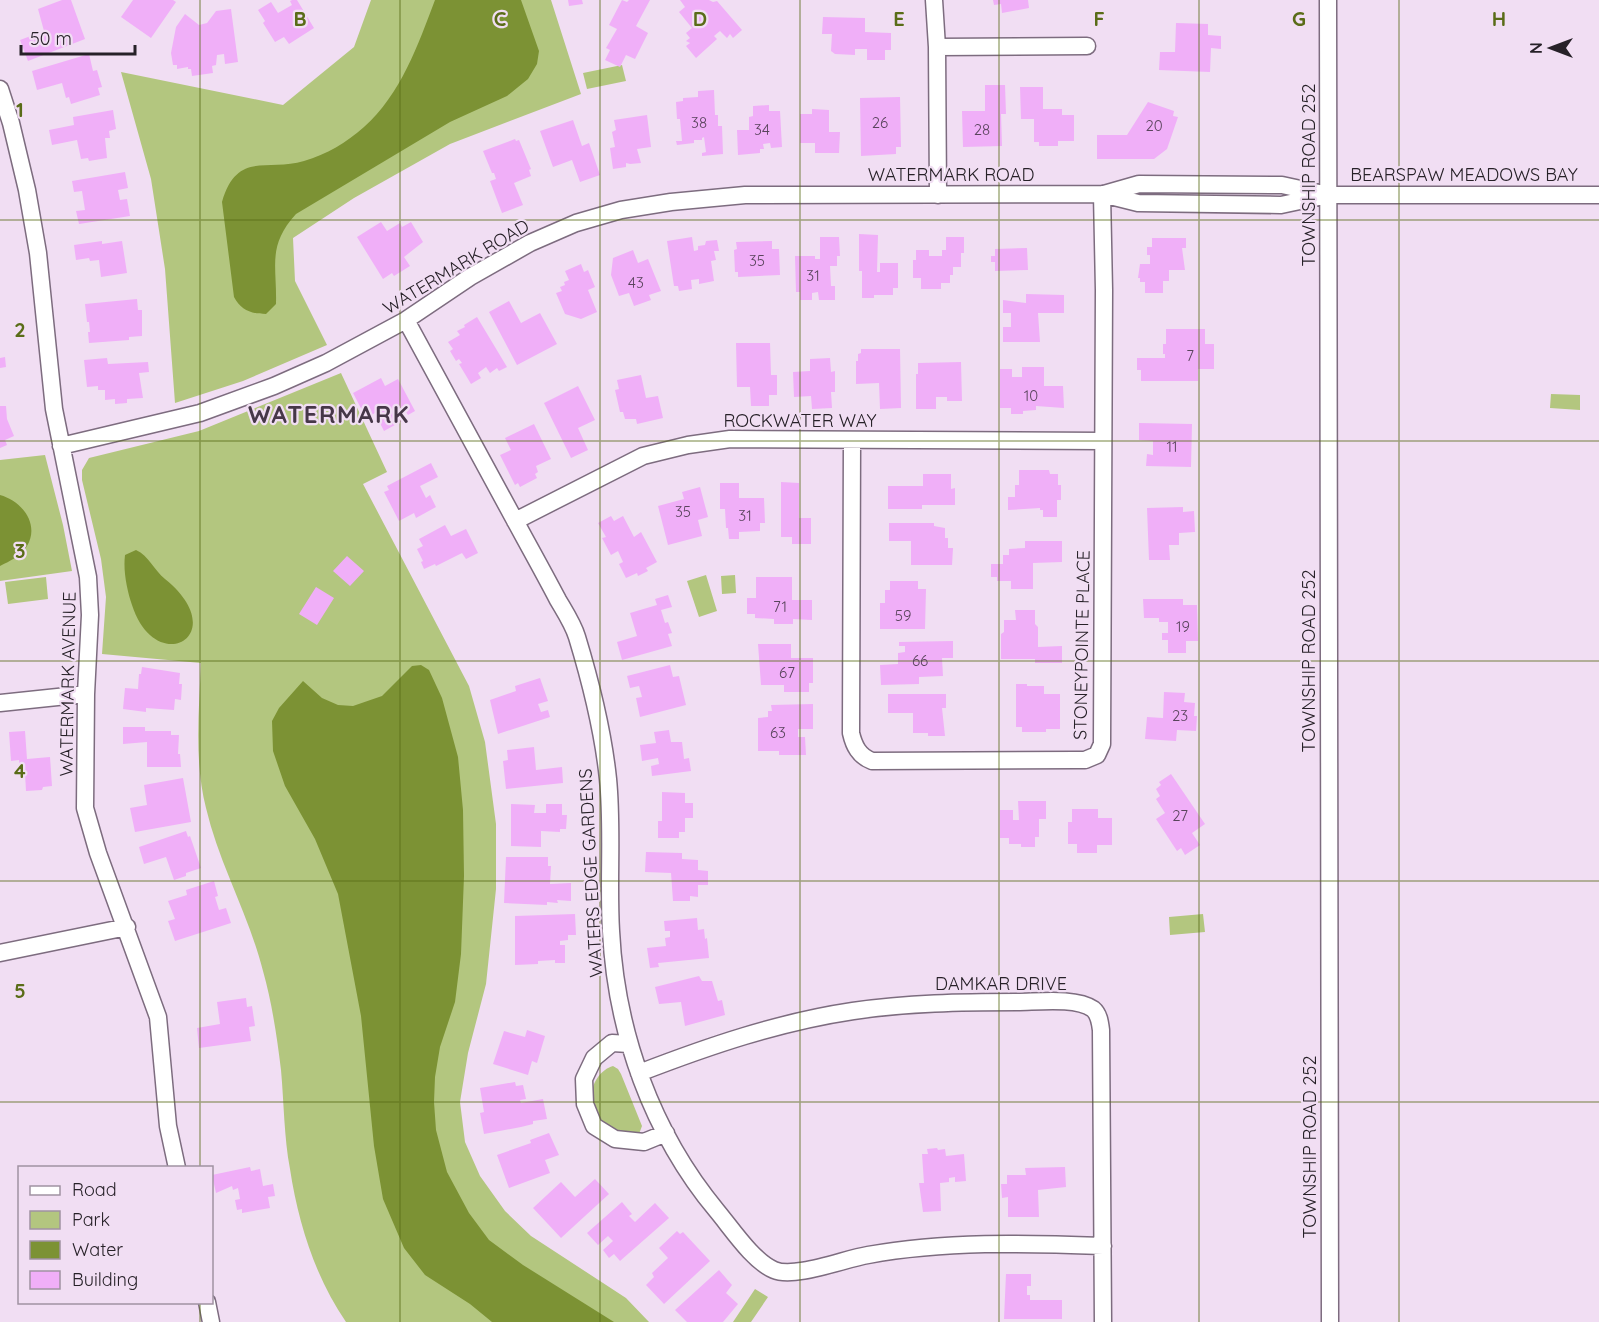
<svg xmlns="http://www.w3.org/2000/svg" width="1599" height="1322" font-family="Quicksand,sans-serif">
	<rect width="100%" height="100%" fill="#f1def3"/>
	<path fill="#b3c67f" d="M371 0H551L581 94 450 144 354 198 293 238 295 281 327 345 243 381 175 403 165 269 151 179 121 72 283 105 354 47Z
		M622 65 626 81 587 89 583 73Z
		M341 373 387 472 363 484 469 686 485 742 496 824V889L486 984 468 1053 460 1102 465 1142 480 1176 505 1211 531 1236 626 1298 649 1322H346C315 1277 298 1222 290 1169 284 1137 284 1103 281 1070 277 1037 272 1003 263 971 249 915 219 864 206 808 194 761 199 711 201 663L102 654 106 597 101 559 82 480V470L89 458 199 431Z
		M1551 394 1580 395V410L1550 408Z
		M45 455 63 525 72 571 0 581V460Z
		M706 575 717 611 699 617 687 581Z
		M735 575 736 593 722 594 721 576Z
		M46 577 48 599 8 604 5 582Z
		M1203 914 1205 932 1170 935 1169 917Z
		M613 1066 618 1069 621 1074 642 1126 639 1134 628 1137 601 1124C599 1116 594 1109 593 1101 589 1087 599 1070 613 1066Z
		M755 1289 768 1297 751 1322H733Z"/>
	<path fill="#7c9234" d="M435 0H521L539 51 537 64 528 79 507 96 450 122 296 214C267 246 277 265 276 304L266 314C251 314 241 310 234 297L222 202C237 150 268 172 304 161 327 154 346 143 364 127 401 94 418 45 435 0Z
		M0 495C22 501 40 524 27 546 21 556 10 561 0 566Z
		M136 550C149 556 154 570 165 579 234 635 156 679 132 605 127 590 123 571 125 555Z
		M421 665 429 670 442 698 458 757 463 810 464 876 461 954 455 1002 440 1047 435 1077 434 1102 436 1130 447 1172 469 1213 489 1240 523 1265 614 1322H492L470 1304 425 1275 404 1248 383 1199 374 1146 361 1016 338 894 315 839 285 786 273 751 272 721 279 708 303 681 322 698 338 705 353 706 382 696 412 666Z"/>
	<path fill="#f0aff8" d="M62 0H71L85 39 28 61 20 40 44 31 38 9Z
		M133 0H173L176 2 151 38 121 17Z
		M292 0H297L314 28 289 44 284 37 275 42 263 23 265 21 258 10 271 2 278 13 292 5 290 1Z
		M568 0H582L583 4 569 6Z
		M622 0 627 2 629 0H650L636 26 648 33 635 59 626 55 620 67 605 60 610 50 606 48 617 29 609 25Z
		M680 0H709L713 2 717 1 742 30 733 38 730 34 727 38 720 31 714 36 717 39 696 58 686 46 690 43 686 41 690 38 686 33 692 28 679 12 685 7Z
		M993 0H1028L1029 8 1002 13 1001 4 994 5Z
		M231 9 238 62 225 64 224 54 217 55 216 65 212 66 213 73 192 76 191 69H188V67L177 69V65H173L171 53 176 27 185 14 199 25 207 23 216 11Z
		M823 17 865 18V32L891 33V50H885V60H867V49H855V55L835 54 831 51 832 34H822Z
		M1176 23 1208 24V35L1221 36V49L1211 48 1210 72 1159 70 1160 52H1175Z
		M89 54 93 71 97 70 102 87 98 88 100 95 71 104 69 97 66 98 62 83 37 90 32 71Z
		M985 85H1005L1006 114H1001L1002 146 963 147 962 111H985Z
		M1020 87H1043V109H1062V115H1074V141H1058V146H1039V142H1034V119H1021Z
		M714 90 715 115H718V126H722L723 154 702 156V153L706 152 704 137 702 138V140H694V143L677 145 676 141H682L680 119H677L676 102 683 101V98L698 97V91Z
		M900 97 901 147H896V154L861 156 860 98Z
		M1148 102 1174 111 1173 116 1178 117 1167 149 1154 159H1097V135H1127Z
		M769 105V111H780L782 147 771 148 770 143 763 144 764 149H760V153L738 155 737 130H749V117L753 116V106Z
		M812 109 829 110V132H840L839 153H815V143H800V114H812Z
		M113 110 116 129 109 131 110 138H105L107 158 89 161 88 158 81 159 77 140 52 145 49 130 74 125 73 117Z
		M647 115 651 147 637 149 641 163 630 164 626 163V167L613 169 610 148 615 147 612 132 616 130 614 120Z
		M573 120 582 146 589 143 600 175 580 182 572 160 553 167 540 131Z
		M515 139 516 141 519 140 531 169 529 170 531 176 514 183 523 205 502 213 490 181 496 179 494 173H492L483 151Z
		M125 172 128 188 118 190 120 200 127 199 130 216 79 224 76 211 85 210 82 191 74 192 72 181Z
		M381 222 387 231 400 223 402 227 411 222 423 242 404 257 410 266 394 276 392 273 383 279 357 237Z
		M859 234 878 235 877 272H880V263H898V288H893V295H874V298H862V271H859Z
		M692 237 694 251 698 250V246L705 245 706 241 717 240 719 251H714L716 260 711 261 714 281 699 284V279L691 280 692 289 679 291 678 286H674L667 241Z
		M820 237H839L840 256H837V266H830L831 286H835V300H819L818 292 812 293V300H800V292H796L795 256H815V259H820Z
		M946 237H964V253H961V267H953V275H950V283H941V289H921V278H913V260H916V250H929V256H942V250H946Z
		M1152 238H1186V248H1182L1185 270H1169V281H1163V293H1145V282H1140V278H1138L1140 264H1150V255H1147V247H1152Z
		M102 241V244L122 241 127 273 101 277 99 260 90 261 89 258 76 260 74 245Z
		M772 241V249H779L780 275 738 277V272H735L734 250 737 249 736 242Z
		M1027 248 1028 270 995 271V262H991V256H995V249Z
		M633 250 638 263 648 259 661 291 649 295 651 300 634 306 629 293 619 296 611 275 613 258Z
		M581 264 584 272 588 270 595 287 588 290 597 312 581 319 565 314 556 293 562 291 560 287 565 285 564 282 569 280 565 271Z
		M1026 294 1064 295V313H1038L1040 342H1003V327H1011V313H1003V300L1026 303Z
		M137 299 138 310H142V336L129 337V340L89 343 88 332H90L89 322H87L85 304Z
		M509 301 521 323 540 313 557 344 517 365 489 312Z
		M477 317 507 367 499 371 497 368 490 373 486 367 478 373 481 378 471 384 459 364 462 363 459 359 456 361 450 351 453 349 448 342 460 335 457 331 465 327 464 325Z
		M1166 329H1205V344H1214V369H1198V381H1141V370H1137V358H1165V354H1163V344H1166Z
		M736 343H770L771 375H777V395H769V406H751L750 387H737Z
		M861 349H900L901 408 880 409 879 383 856 384V361H858V354L861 353Z
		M5 357 6 367 0 368V358Z
		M107 358 108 364 148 362 149 372 139 373 143 398 127 399V403L115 404V399L105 400V390H98V386L87 387 84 360Z
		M830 358 831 372 835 371V392H831L832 408 812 409 811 396 794 397 793 372 810 371V359Z
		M961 362 962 401H947V397H936V409H916V374H918V363Z
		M1022 367H1044V386H1063L1064 408 1036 406V410L1023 411V414H1011V408H1000V369H1012V377H1022Z
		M641 375 646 398 658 396 663 418 637 424 636 419H625L623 412H620L615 390 619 389 617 380Z
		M381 378 385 386 398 379 415 411 408 415 406 412 401 414 404 420 384 431 375 413 366 418 353 393Z
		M578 386 595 420 578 428 588 450 571 458 544 403Z
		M0 406H6L7 419 14 436 5 440 7 445 0 448Z
		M1139 423 1192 424 1191 467 1146 466 1147 454 1153 455V441L1139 440Z
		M534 424 551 459 536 466 538 472 535 474 537 478 520 487 518 483 515 485 500 455 511 450 505 438Z
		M431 463 438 477 420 486 426 498 430 495 436 507 416 518 414 513 399 521 384 492 389 490 387 486Z
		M1019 470H1049L1050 474H1058V485H1061V500H1057V517H1043V510H1040V508L1008 510V497H1015V485H1019Z
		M923 474H951V489L955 488V505H922V509H888V486H923Z
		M781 482 799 483V518H811V544H792V537H781Z
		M720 483H739V498H764L765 523H760V531L739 532V539H729L728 528H726L725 509H720Z
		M700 487 708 517 698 520 702 536 668 545 658 506 684 499 682 492Z
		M1183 507V512L1194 511 1195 532 1179 533V545H1169L1170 560H1149L1147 508Z
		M611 516 614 521 623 516 634 537 641 532 657 562 646 568 648 571 638 576 637 573 626 578 619 564 623 562 618 551 611 555 602 538 606 537 598 523Z
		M889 523H934V526L945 528V538H948V548H953L952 565H911V541H889Z
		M445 525 451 536 466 529 478 553 466 559 462 553 436 566 435 564 424 569 421 562 423 561 417 549 423 546 419 539Z
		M1025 541H1062V562L1033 563V589H1011V581H997V577H991V564H1003V555H1009V549L1025 548Z
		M347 556 364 571 350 586 333 571Z
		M756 577H792V600H812V620L793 619V624H774V619L755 618V614H747V598H756Z
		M890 581H918V589H926L925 629H880V603H885V590H890Z
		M316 587 334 598 317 625 299 614Z
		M668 595 672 607 661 610 665 623 668 622 672 633 668 634 672 646 622 660 617 642 637 636 630 613 657 605 655 599Z
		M1143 599H1183V605H1197L1198 641H1186V653H1168V640H1162V633H1168V622H1159V618H1144Z
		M1015 610H1035V624L1038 627V647L1062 646V663H1035V659H1001V634L1004 632V620H1016Z
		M953 641V658H942L943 676 919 677V684L881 685 880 665 898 664V653L905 652V646H899V642Z
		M758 644H791V658H813V683H809V692H784V685H761Z
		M670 665 673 677 679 676 686 705 640 717 636 698 642 697 639 686 630 688 627 676Z
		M142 667 180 673 179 684H182L181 700 175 699 174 710 146 708V712L123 709 125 688 138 689 139 674H141Z
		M540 678 548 701 538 704 541 712 548 710 550 717 498 734 490 700 516 691 515 686Z
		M1016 684H1027V686H1044V694H1060V729H1046V732H1022V727H1016Z
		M1164 692 1185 693 1184 702 1195 703 1194 716H1197L1196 731 1177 730 1176 741 1145 739 1147 717 1163 718Z
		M888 694H946V708H942L945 736H928V733H913V713H888Z
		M813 704V729H798V737H805L806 755H779V751H758V718L768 717V711H772L771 705Z
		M123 727H145V731H171V735H179L178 754H180L181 767H147V742L123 744Z
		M669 730 671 742H682L684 759 689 758 691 771 652 776 651 766 659 764 658 758 642 761 640 745 656 743 654 732Z
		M25 731 27 759 50 757 52 786 43 787 42 790 26 791 25 773 20 774 19 760 11 761 9 732Z
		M534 747 536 770 562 767 563 783 506 789 503 761 508 760 507 750Z
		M1171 774 1205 824 1192 833 1200 845 1185 855 1181 848 1177 851 1156 819 1165 813 1156 799 1160 796 1156 789 1161 785 1159 782Z
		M183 778 191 822 135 832 130 808 147 805 144 785Z
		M662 792 685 793V803H693V818H685V832H679V838H658V821H662Z
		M1018 801H1046V819H1039V837H1035V847H1021V844H1009V838H1000V810H1013V820H1019Z
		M511 804 535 805 534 813H546V804H562V815H567L566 829H560V832L541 831V847L511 846Z
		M1072 809H1098V818H1112V845H1097V853H1077V844H1068V822H1072Z
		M186 831 188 837 190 836 201 868 186 873V876L174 880 166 857 144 864 139 847Z
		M646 852 682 853V859L698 860V870L708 871V885H698V897L690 896V901H673L671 873 645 872Z
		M506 857H548V866H551L550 884 571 883V901L557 900 558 903 547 902V905L504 903Z
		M214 881 218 896 215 897 219 910 226 908 231 923 175 941 168 921 175 919 168 901 187 895 186 890Z
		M575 914 576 935H568V940L560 941V945H565V963H555V960L538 961V964L515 965V916Z
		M697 918 698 930 704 929 705 939 707 938 709 958 658 963 659 967 650 968 647 948 666 946 665 938 670 937V931H665L664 921Z
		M699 976 702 981H712L718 1001 722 1000 725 1015 685 1026 681 1002 659 1004 655 987Z
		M246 998 247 1007 252 1006 255 1026 249 1027 251 1041 199 1048 197 1028 220 1024 217 1002Z
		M527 1030 545 1036 537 1063 532 1061 528 1075 493 1064 504 1031 525 1037Z
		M515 1082 516 1086 523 1085 526 1099 520 1100 521 1103 543 1099 547 1119 533 1121V1124L521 1127 484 1134 480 1113 484 1112 480 1088Z
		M549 1133 559 1155 545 1160 550 1173 509 1188 497 1155 531 1143 530 1140Z
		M937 1148 938 1150 945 1149 946 1156 964 1154 966 1181 955 1182V1177L949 1178V1182L940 1183 941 1211 923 1212 919 1183H924L922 1154H928L927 1149Z
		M250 1167 251 1171 260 1169 263 1186 273 1184 275 1196 268 1197 270 1208 242 1213V1209L237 1210 235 1200 240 1199 238 1188 233 1190 232 1186 216 1193 212 1175Z
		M1065 1167 1066 1187 1038 1190 1039 1217H1008V1197L1002 1198 1001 1184H1007V1175H1026L1025 1168Z
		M595 1179 609 1194 561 1238 533 1208 561 1182 575 1197Z
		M622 1202 632 1214 629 1216 635 1222 655 1203 669 1218 620 1261 614 1254 609 1258 603 1250 613 1241 608 1236 598 1245 587 1233Z
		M677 1231 680 1234 683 1232 710 1261 664 1304 646 1285 654 1277 652 1273 668 1258 659 1248Z
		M719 1270 732 1285 726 1293 738 1304 723 1322H687L675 1310Z
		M1006 1274H1031V1286H1027V1295H1030V1300H1062V1319H1004Z"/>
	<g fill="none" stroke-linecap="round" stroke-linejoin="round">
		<g stroke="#7d6c7f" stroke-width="19">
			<path id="minor" d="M934 0 937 47 938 195
				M1328 0 1330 1322
				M937 47 1087 46
				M0 89 11 123 27 190 38 253 54 409 88 577 90 615 86 694 85 808 98 853 158 1017 168 1126 177 1168
				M1104 194 1139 184 1282 185 1328 195H1599
				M406 320C445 393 485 466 525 539 536 559 547 579 558 600 565 612 573 624 577 637 591 683 603 731 608 779 613 829 608 880 611 931 616 1032 652 1133 717 1211 732 1229 753 1261 774 1270 794 1279 844 1259 868 1255 945 1241 1024 1243 1103 1246
				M852 441 851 733C854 746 859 756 872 761L1077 760H1085L1097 755 1102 744 1104 290 1102 194
				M61 446 200 413 274 386 326 363 406 320 470 277 530 243 576 223 621 210 671 202 745 195 1102 194 1138 203 1281 205 1328 195
				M515 521 643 456 688 445 730 439 1103 441
				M0 703 86 694
				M0 953 127 927
				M629 1044 612 1043 594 1058 584 1079 585 1104 594 1126 615 1139 644 1142 666 1133
				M639 1073C709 1046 779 1022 853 1011 907 1003 962 1002 1017 1002 1037 1002 1076 997 1093 1009 1099 1014 1100 1022 1101 1030L1103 1322
				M207 1302 211 1322"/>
		</g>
		<use href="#minor" stroke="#fff" stroke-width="16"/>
	</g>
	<path fill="none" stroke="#5a6c18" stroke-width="1.5" stroke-opacity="0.55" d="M200 0V1168M400 0V1322M600 0V1322M800 0V1322M999 0V1322M1199 0V1322M1399 0V1322M0 220H1599M0 441H1599M0 661H1599M0 881H1599M0 1102H1599M200 1302V1322"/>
	<g text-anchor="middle" stroke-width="4.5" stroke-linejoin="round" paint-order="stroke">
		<g font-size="15" fill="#59445c">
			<text x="699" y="128">38</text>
			<text x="880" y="128">26</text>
			<text x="1154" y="131">20</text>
			<text x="762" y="135">34</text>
			<text x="982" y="135">28</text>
			<text x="757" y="266">35</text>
			<text x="813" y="281">31</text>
			<text x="636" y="288">43</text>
			<text x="1190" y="361">7</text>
			<text x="1031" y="401">10</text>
			<text x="1172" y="452">11</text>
			<text x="683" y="517">35</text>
			<text x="745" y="521">31</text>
			<text x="780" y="612">71</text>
			<text x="903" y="621">59</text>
			<text x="1183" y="632">19</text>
			<text x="920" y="666">66</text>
			<text x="787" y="678">67</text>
			<text x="1180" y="721">23</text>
			<text x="778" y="738">63</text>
			<text x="1180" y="821">27</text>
		</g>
		<g font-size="18" fill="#272128" stroke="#f1def3">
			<text x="951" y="181">WATERMARK ROAD</text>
			<text transform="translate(1309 175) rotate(-90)" y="6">TOWNSHIP ROAD 252</text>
			<text x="1464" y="181">BEARSPAW MEADOWS BAY</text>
			<text transform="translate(456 267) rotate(-31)" y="6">WATERMARK ROAD</text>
			<text x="800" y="427">ROCKWATER WAY</text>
			<text transform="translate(1082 645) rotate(-89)" y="6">STONEYPOINTE PLACE</text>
			<text transform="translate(1309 661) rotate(-90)" y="6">TOWNSHIP ROAD 252</text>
			<text transform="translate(68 684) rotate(-89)" y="6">WATERMARK AVENUE</text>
			<text transform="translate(591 873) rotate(-93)" y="6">WATERS EDGE GARDENS</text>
			<text x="1001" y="990">DAMKAR DRIVE</text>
			<text transform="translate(1310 1147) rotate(-90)" y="6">TOWNSHIP ROAD 252</text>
		</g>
		<g font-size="24" font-weight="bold" letter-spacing="1.5" fill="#463748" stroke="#f1def3">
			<text x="329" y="423">WATERMARK</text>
		</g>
	</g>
	<g font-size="20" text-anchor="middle" font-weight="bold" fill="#5a6c18" stroke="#f1def3" stroke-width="4.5" stroke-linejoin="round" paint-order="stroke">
		<text x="300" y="26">B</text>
		<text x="500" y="26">C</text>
		<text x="700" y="26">D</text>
		<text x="899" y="26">E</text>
		<text x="1099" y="26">F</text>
		<text x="1299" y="26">G</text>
		<text x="1499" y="26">H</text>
		<text x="20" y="117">1</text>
		<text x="20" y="337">2</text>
		<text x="20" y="558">3</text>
		<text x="20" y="778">4</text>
		<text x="20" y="998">5</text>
	</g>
	<rect x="18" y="1166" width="195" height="138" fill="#f1def3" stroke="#a092a2" stroke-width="1.5"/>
	<rect x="30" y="1186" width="30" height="9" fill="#ffffff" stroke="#a092a2" stroke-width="1.5"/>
	<text x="72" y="1196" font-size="18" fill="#272128">Road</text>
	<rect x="30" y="1211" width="30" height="18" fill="#b3c67f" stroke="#a092a2" stroke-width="1.5"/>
	<text x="72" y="1226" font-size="18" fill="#272128">Park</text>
	<rect x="30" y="1241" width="30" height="18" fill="#7c9234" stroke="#a092a2" stroke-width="1.5"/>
	<text x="72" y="1256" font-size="18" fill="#272128">Water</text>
	<rect x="30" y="1271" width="30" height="18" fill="#f0aff8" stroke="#a092a2" stroke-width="1.5"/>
	<text x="72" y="1286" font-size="18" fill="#272128">Building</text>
	<g transform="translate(1551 48) rotate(270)" stroke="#f1def3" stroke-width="4.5" paint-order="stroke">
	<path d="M0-4.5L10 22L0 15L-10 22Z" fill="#272128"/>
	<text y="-9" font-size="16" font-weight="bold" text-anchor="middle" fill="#272128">N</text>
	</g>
	<path d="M21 45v9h114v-9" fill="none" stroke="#272128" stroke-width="3"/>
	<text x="30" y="45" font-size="18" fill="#272128" stroke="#f1def3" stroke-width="4.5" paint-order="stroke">50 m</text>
</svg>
